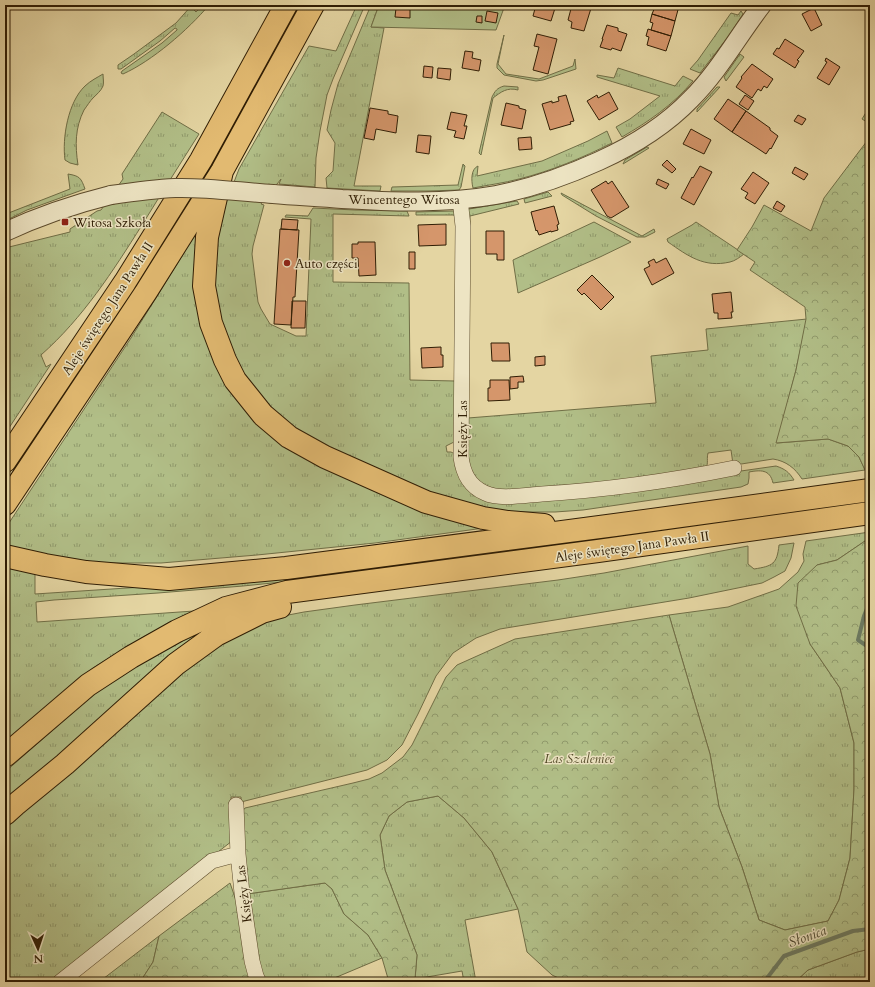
<svg xmlns="http://www.w3.org/2000/svg" width="875" height="987" font-family="Cardo,serif">
	<defs>
		<pattern id="grass-tufts" width="24" height="20" patternUnits="userSpaceOnUse"><rect width="24" height="20" fill="#b1be87"/><path d="M3 7l-1-3M5 7V3M7 7l1-3M15 17l-1-3M17 17v-4M19 17l1-3" fill="none" stroke="#909a6c"/></pattern>
		<pattern id="forest-crowns" width="20" height="18" patternUnits="userSpaceOnUse"><rect width="20" height="18" fill="#b1be87"/><path d="M2 6a3 3 0 1 1 6 0M12 15a3 3 0 1 1 6 0" fill="none" stroke="#909a6c"/></pattern>
	</defs>
	<rect width="100%" height="100%" fill="#e4d5a2"/>
	<filter id="stains"><feTurbulence type="fractalNoise" baseFrequency=".005" numOctaves="4"/><feColorMatrix values="0 0 0 0 .2 0 0 0 0 .09 0 0 0 0 .02 0 0 0 .5 -.17"/></filter>
	<radialGradient id="worn" r=".72"><stop offset=".6" stop-color="#630" stop-opacity="0"/><stop offset="1" stop-color="#630" stop-opacity=".3"/></radialGradient>
	<path fill="url(#grass-tufts)" stroke="#706e46" d="M192 5H198L194 9 195 11 196 12 202 5H209C188 30 152 61 123 74L121 73 122 71 162 43 177 30V29L175 28 160 41 121 69H118V65L134 54 176 23Z
		M357 5H365L333 79 327 95 320 131 316 158 315 187 279 184 281 179 261 204 264 205 253 246 252 254 258 302 261 309 270 324 296 336H306L311 219 285 217 286 215 308 216 313 208 355 210 407 211 409 216 333 214V282L409 283 410 380 455 381 456 441 446 446 447 452H451L455 454 475 493 734 472 776 466C785 469 789 472 794 480L773 483C770 469 760 470 749 472V478L748 484 741 487 583 510 555 512H514L460 507 347 459 273 415 253 389 234 359 228 342 215 299 214 256 226 203 239 169 309 46 336 51Z
		M371 5H379L371 27 384 28 354 186H381L380 191 327 188 326 178 333 171 335 143 327 130 331 110 338 84Z
		M741 11 743 14 728 37 700 73 690 69 698 60 731 13 738 15Z
		M504 35 498 64 506 74 539 79 573 66 575 59 576 69 543 80 536 81 504 75 497 68V64Z
		M740 54 744 57 726 81 724 77Z
		M618 68 675 86 683 76 693 81C673 105 648 122 622 137L616 127 630 119 660 96 597 77V75L614 78Z
		M103 74C103 78 104 82 103 86 101 91 97 94 93 98 90 101 87 106 84 110 75 128 75 145 78 165L70 163 65 160C62 138 68 102 85 86 90 81 98 77 103 74Z
		M504 86 518 87V90C507 87 501 92 493 98L481 155 479 153 492 97C495 91 497 88 504 86Z
		M717 87H720L697 112V109Z
		M162 112 199 134C180 164 161 194 142 225 113 271 83 318 41 355L46 367 51 364 5 434V248L70 232V229L97 211 101 210 123 179 122 174Z
		M607 131 612 143C582 158 551 171 519 179 504 183 488 185 473 188 471 180 471 169 478 166L477 176 542 161 588 141Z
		M647 147 649 148 623 164 625 160Z
		M463 164 465 166 461 187 459 190 427 191H391L392 187 458 185Z
		M68 174C80 176 81 178 85 189L27 210 9 219 6 214 70 189Z
		M548 192 552 196 525 203 524 199Z
		M561 193 642 236 654 229 655 232 645 237H637L596 216 562 195Z
		M517 201 519 204 470 216 469 250 467 211 469 209Z
		M454 211 455 217 454 215H416V212Z
		M203 222 197 289 265 426 484 528 375 543 257 555 161 563H105L57 558 35 574V594L234 581 602 535 603 543 410 569 243 586 158 593 54 600 36 602 37 622 194 611 145 636 93 668 5 743V529L131 338Z
		M594 222 631 242 600 257 518 293 513 260Z
		M696 222 744 254C740 257 735 261 730 262 704 268 688 256 668 242L667 239 692 225Z
		M807 319 796 370 777 443 828 439 848 446 859 457 865 470 802 479C795 468 786 461 773 459L735 465 733 464 731 450 708 453C706 461 710 465 703 471L512 492 482 486 467 468 468 418 656 403 651 356 708 350 706 329Z
		M870 532V541H865L837 560 817 565 810 644 840 688 854 743V789L850 858 839 900 828 921 785 930 759 920 742 867 719 807 710 754 669 615 728 607 779 589 798 572 804 561 803 554 806 541Z
		M794 543 791 558 785 571 774 577 762 583 689 598 500 629 476 638 453 653 436 676 418 714 402 745 387 760 367 770 241 802V797H231L232 841 51 982H5V826L178 669 262 620 304 612 355 605 558 580 604 573 748 546V564L754 569C773 566 777 564 779 545Z
		M201 633 5 807V772L102 687 144 658Z
		M438 796 464 818 492 852 518 909 465 920 476 982H464L462 971 415 979 417 955 385 870 380 835 389 816 407 802Z
		M325 883 332 889 344 914 368 935 382 958 325 982H265L260 975 247 894Z
		M159 936 153 962 140 982H99Z
		M870 949V982H795L808 970 857 952Z"/>
	<path fill="url(#forest-crowns)" stroke="#706e46" d="M870 106V124L862 119Z
		M870 137V469L865 470 859 457 848 446 828 439 776 443 796 370 806 319 805 307 750 270 755 262 737 250 752 227 764 205 811 231 824 198Z
		M865 541H870V949L857 952 808 970 795 982H567L552 975 527 952 518 909 492 852 464 818 438 796 407 802 389 816 380 835 385 870 417 955 415 979 399 982H389L382 958 368 935 344 914 332 889 325 883 247 894 241 813 245 808 353 783 369 779 382 773 403 757 412 745 446 677 457 665 515 639 669 615 710 754 719 807 742 867 759 920 785 930 828 921 839 900 850 858 854 789V743L840 688 810 644 796 606 798 583 817 565 837 560Z
		M230 883 240 912 253 982H140L153 962 159 936Z"/>
	<path fill="#b1be87" stroke="#706e46" d="M5 5H8L6 49H5Z
		M379 5H505L496 30 371 27Z"/>
	<g fill="none" stroke-linecap="round" stroke-linejoin="round">
		<path stroke="#6d7b62" stroke-width="4" d="M870 601 864 616 858 640 870 648
			M764 982 784 956 853 931 870 929"/>
	</g>
	<path fill="#d5966b" stroke="#2f1d04" d="M536 5H556L551 21 533 16Z
		M572 5H592L584 31 571 28 572 22 568 20Z
		M658 5H676L679 6 675 21 652 14 655 7 658 8Z
		M396 8H410V18L395 17Z
		M814 8 822 25 811 31 802 14Z
		M487 11 498 13 496 23 485 21Z
		M652 14 675 21 671 36 651 30 653 23 650 22Z
		M477 16H482V23L476 22Z
		M607 25 618 28V31L627 34 621 51 612 48 611 50 600 47 603 39H602Z
		M648 29 671 36 666 51 647 45 649 37 646 36Z
		M537 34 557 39 548 74 533 70 539 47 534 46Z
		M785 39 804 51 799 58 797 60 799 61 795 68 773 54 777 48 779 49Z
		M465 51 473 52 472 58 481 60 479 71 462 68Z
		M826 58 840 67 829 85 817 78 827 62 825 61Z
		M752 64 773 79 767 88 764 86 761 91 758 89 752 98 736 87 742 78 741 77Z
		M424 66 433 67 432 78 423 77Z
		M438 68 451 69 450 80 437 78Z
		M609 92 618 109 599 120 587 101 597 95 598 98Z
		M566 95 574 121 570 122 571 124 550 130 542 104 552 101V103L559 101 558 97Z
		M745 95 754 101 748 110 739 104Z
		M728 99 746 111 732 132 714 119Z
		M506 103 519 106V108L526 110 522 129 501 125Z
		M370 108 388 111V114L398 116 396 133 376 129 374 140 364 138Z
		M746 111 770 128V130L778 136 771 149 770 148 766 154 757 148 732 132Z
		M451 112 467 115 464 126H467L464 139 454 137 456 131 447 129Z
		M798 115 806 119 802 125 794 121Z
		M691 129 711 140 704 154 683 144Z
		M418 135 431 136 429 154 416 152Z
		M531 137 532 149 519 150 518 138Z
		M667 160 676 169 672 173 662 165Z
		M700 166 712 172 694 205 681 198 692 177 693 178Z
		M795 167 808 174 804 180 792 173Z
		M753 172 769 183 755 204 745 198 748 193 741 189Z
		M658 179 669 184 666 189 656 184Z
		M606 181 608 184 612 181 629 207 611 218 607 216 591 190Z
		M777 201 785 206 781 212 773 208Z
		M554 206 559 224 557 225 558 230 551 232V231L539 235 537 230 536 231 531 212Z
		M282 219 298 220 297 230 281 229Z
		M446 224V245L419 246 418 225Z
		M280 229 299 230 295 297H293L291 325 274 324Z
		M486 231H504V260H497V254H486Z
		M358 242H375L376 275 359 276 358 258H352V244H358Z
		M409 252H415V269H409Z
		M666 258 674 273 652 285 644 269 650 266 648 262 654 259 656 263Z
		M592 275 614 297 601 310 584 293 582 295 577 290Z
		M731 292 733 312H731L732 318 718 319V313H714L712 294Z
		M292 301H306L305 328H291Z
		M491 343H509L510 361H492Z
		M441 347V355H443V367L422 368 421 348Z
		M545 356V365L535 366V357Z
		M523 376 524 382H518V388L510 389V377Z
		M490 380H509L510 400 488 401V388H490Z"/>
	<g fill="none" stroke-linecap="round" stroke-linejoin="round">
		<g stroke="#5c4b2c" stroke-width="16">
			<path id="minor" d="M460 199 463 226 461 457C463 473 469 486 485 493 500 500 525 495 542 494 606 490 670 481 734 468
				M236 805 238 854 242 893 252 961 256 976 259 982
				M60 982 212 861 238 854"/>
		</g>
		<g stroke="#5c4b2c" stroke-width="20">
			<path id="tertiary" d="M273 194C296 196 319 197 342 199 393 202 445 204 496 195 532 188 566 176 599 161 632 146 666 125 691 99 719 71 738 36 762 5
				M5 232C39 216 75 204 111 195"/>
		</g>
		<g stroke="#2f1d04" stroke-width="24">
			<path id="motorway" d="M222 171 207 237 204 286 211 323 225 360 235 380 263 415 289 437 325 457 426 502 483 518 508 522 544 525
				M5 461 125 282 201 160 286 5
				M5 504 146 292 222 171 313 5
				M5 556 45 565 86 572 169 579 286 568 615 525 870 490
				M5 756 88 685 131 657 177 631 226 608 287 592 598 551 870 513
				M5 814 15 805 65 764 176 664 216 635 262 612 280 607"/>
		</g>
		<use href="#minor" stroke="#ede4c3" stroke-width="15"/>
		<use href="#tertiary" stroke="#ede4c3" stroke-width="18"/>
		<use href="#motorway" stroke="#e2ba71" stroke-width="22"/>
		<g stroke="#5c4b2c" stroke-width="20" stroke-linecap="butt">
			<path id="tertiary-bridge" d="M111 195C132 192 154 189 175 188 207 187 240 192 273 194"/>
		</g>
		<use href="#tertiary-bridge" stroke="#ede4c3" stroke-width="18"/>
	</g>
	<g fill="#8f2418" stroke="#ede4c3" stroke-width="1.5">
		<rect x="61" y="218" width="8" height="8" rx="2"/>
		<circle cx="287" cy="263" r="4"/>
	</g>
	<g text-anchor="middle" stroke-width="3" stroke-linejoin="round" paint-order="stroke">
		<g font-size="13" fill="#2f1d04" stroke="#ede4c3">
			<text x="404" y="204">Wincentego Witosa</text>
			<text transform="translate(107 308) rotate(-57)" y="5">Aleje świętego Jana Pawła II</text>
			<text transform="translate(462 429) rotate(-90)" y="5">Księży Las</text>
			<text transform="translate(632 546) rotate(-8)" y="5">Aleje świętego Jana Pawła II</text>
			<text transform="translate(243 894) rotate(-97)" y="5">Księży Las</text>
		</g>
		<g font-size="13" fill="#2f1d04" stroke="#ede4c3" text-anchor="start">
			<text x="73" y="227">Witosa Szkoła</text>
			<text x="295" y="268">Auto części</text>
		</g>
		<g font-size="13" font-style="italic" fill="#564d2b" stroke="#ede4c3">
			<text x="579" y="763">Las Szaleniec</text>
		</g>
		<g font-size="14" font-style="italic" fill="#4e4c33" stroke="#ede4c3">
			<text transform="translate(807 936) rotate(-20)" y="5">Słonica</text>
		</g>
	</g>
	<rect width="875" height="987" fill="none" stroke="#e4d5a2" stroke-width="20"/>
	<rect x="6" y="6" width="863" height="975" fill="none" stroke="#2f1d04" stroke-width="2"/>
	<rect x="10" y="10" width="855" height="967" fill="none" stroke="#2f1d04"/>
	<g transform="translate(38 949) rotate(177)" stroke="#ede4c3" stroke-width="3" paint-order="stroke">
	<path d="M0-3L7 15L0 10L-7 15Z" fill="#2f1d04"/>
	<text y="-6" font-size="11" font-weight="bold" text-anchor="middle" fill="#2f1d04">N</text>
	</g>
	<rect width="100%" height="100%" filter="url(#stains)"/>
	<rect width="100%" height="100%" fill="url(#worn)"/>
</svg>
